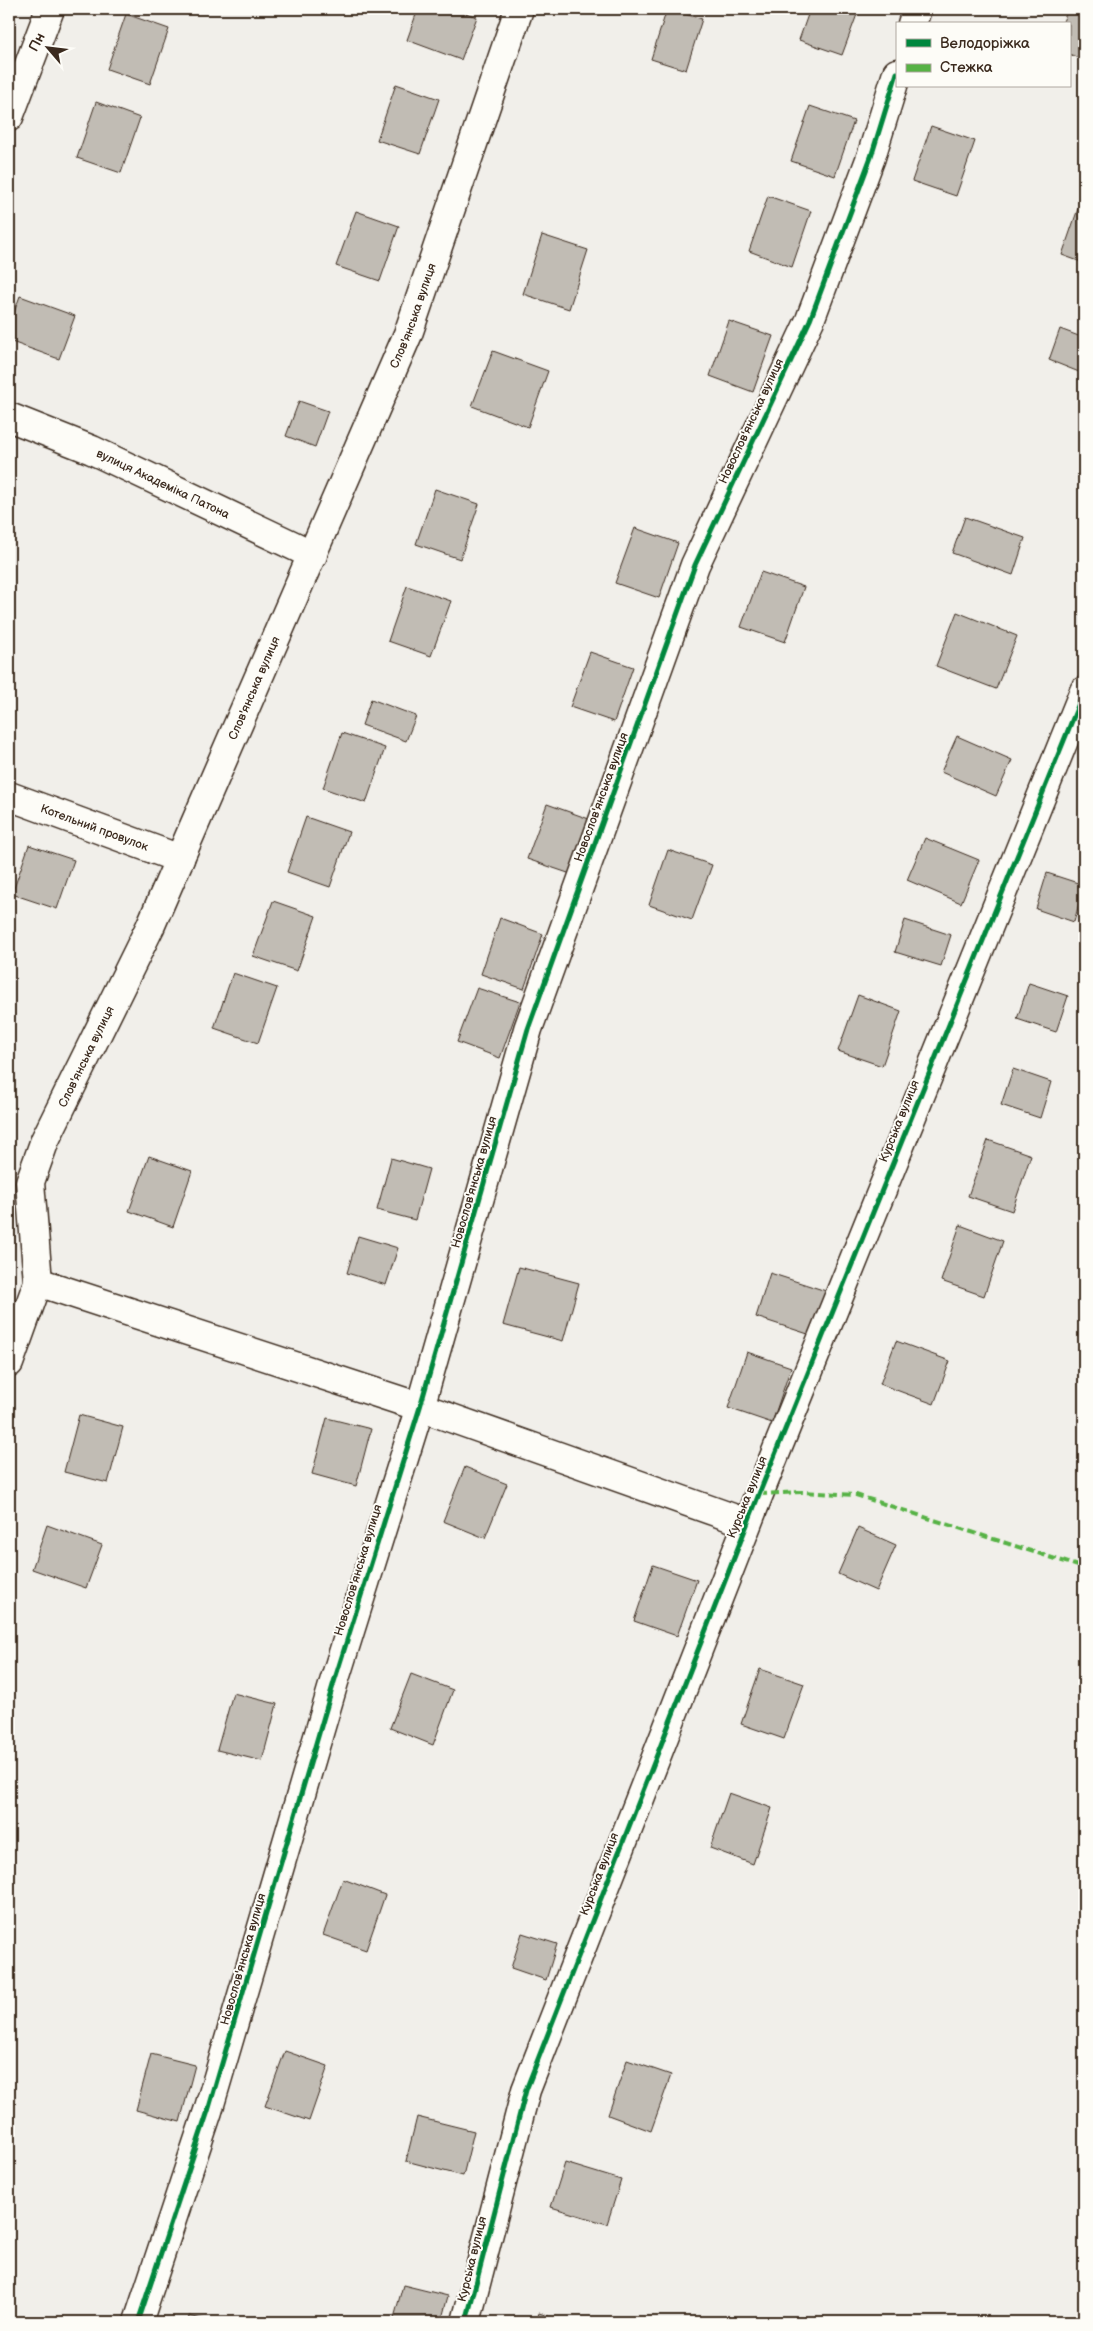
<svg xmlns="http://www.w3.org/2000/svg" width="1093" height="2331" font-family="'Balsamiq Sans',sans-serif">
	<rect width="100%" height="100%" fill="#f1efea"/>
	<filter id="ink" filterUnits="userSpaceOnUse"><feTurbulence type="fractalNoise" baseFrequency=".02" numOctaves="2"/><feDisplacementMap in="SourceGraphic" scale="10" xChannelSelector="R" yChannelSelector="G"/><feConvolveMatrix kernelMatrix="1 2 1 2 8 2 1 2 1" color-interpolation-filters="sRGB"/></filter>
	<g filter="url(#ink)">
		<path fill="#c1bcb4" stroke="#3b2a1e" d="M418 9H454L477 17 461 60 407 40Z
			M667 9 702 19 686 70 651 59Z
			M810 9H859L842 55 799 40Z
			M1068 9H1084V60L1069 54V24H1062Z
			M126 14 169 29 150 84 107 69Z
			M396 84 439 99 420 154 377 140Z
			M96 102 140 118 121 173 77 158Z
			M810 106 854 121 835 176 791 161Z
			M931 126 975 141 956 196 912 181Z
			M768 196 811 211 792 267 749 251Z
			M1081 200 1084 201V263L1062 255Z
			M356 211 399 226 380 281 336 266Z
			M542 235 588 250 569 309 523 294Z
			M20 296 75 316 59 359 9 341V326Z
			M729 321 773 336 753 392 710 376Z
			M1060 329 1084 338V374L1049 360Z
			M493 351 548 371 528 427 472 406Z
			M299 401 328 411 315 447 286 436Z
			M435 489 479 504 460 559 416 544Z
			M965 517 1025 538 1013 575 952 553Z
			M635 528 678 543 659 598 615 583Z
			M761 572 804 587 785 642 741 627Z
			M407 586 451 601 431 656 388 641Z
			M957 612 1017 636 996 689 936 666Z
			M590 652 633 667 614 722 570 707Z
			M371 699 416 716 406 741 362 725Z
			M342 733 385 748 366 803 323 788Z
			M957 736 1012 760 996 796 941 772Z
			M547 804 589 819 571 874 527 859Z
			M306 817 349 832 330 887 287 872Z
			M925 838 979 860 961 903 907 880Z
			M29 845 74 860 57 909 12 894Z
			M668 850 712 865 692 920 649 905Z
			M1047 873 1084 885 1074 922 1036 909Z
			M273 901 316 916 297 971 253 956Z
			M500 918 543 934 524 989 481 974Z
			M905 920 951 935 941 966 895 952Z
			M233 973 277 988 258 1043 214 1028Z
			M1029 983 1068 996 1056 1032 1017 1019Z
			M477 988 520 1002 500 1058 457 1042Z
			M858 995 901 1011 882 1066 838 1051Z
			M1013 1069 1051 1082 1040 1118 1001 1105Z
			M988 1140 1031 1155 1012 1211 968 1196Z
			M149 1156 192 1171 173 1227 129 1211Z
			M391 1158 429 1169 415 1220 377 1210Z
			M960 1225 1003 1241 984 1296 941 1281Z
			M358 1236 398 1248 386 1285 347 1273Z
			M519 1267 579 1283 563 1341 503 1325Z
			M770 1273 826 1291 811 1335 756 1317Z
			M896 1341 950 1361 934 1404 880 1384Z
			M747 1352 791 1367 772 1423 728 1408Z
			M79 1415 123 1427 108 1483 64 1472Z
			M327 1418 371 1429 356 1486 312 1474Z
			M465 1467 507 1484 485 1538 443 1521Z
			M47 1525 102 1545 86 1588 32 1569Z
			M858 1528 896 1545 876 1591 838 1574Z
			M653 1565 697 1580 677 1636 634 1621Z
			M760 1669 804 1684 784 1739 741 1724Z
			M411 1674 453 1690 433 1745 390 1728Z
			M233 1693 277 1704 262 1761 217 1750Z
			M729 1793 772 1808 753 1864 710 1848Z
			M343 1879 385 1895 366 1950 323 1935Z
			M522 1933 557 1944 546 1980 511 1968Z
			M285 2051 328 2066 309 2121 265 2106Z
			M151 2054 195 2065 180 2122 136 2110Z
			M627 2060 671 2075 651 2131 608 2115Z
			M417 2117 474 2131 463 2176 406 2161Z
			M565 2163 621 2180 607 2224 551 2207Z
			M403 2285 448 2296 441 2322H393Z
			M539 2313 566 2322H536Z
			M189 2316 215 2322H188Z"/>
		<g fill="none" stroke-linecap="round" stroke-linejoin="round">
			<g stroke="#3b2a1e" stroke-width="31">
				<g id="minor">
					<path d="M912 24 917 9"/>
					<path d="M9 117 50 9"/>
					<path id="s1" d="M9 417 92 450 313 555"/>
					<path id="s2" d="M9 796 180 859"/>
					<path d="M38 1282 420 1407 747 1523"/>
					<path id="s3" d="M9 1363 38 1282 30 1182 45 1140 150 927 408 334 519 9"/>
					<path d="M138 2322 208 2111 334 1682 420 1407 528 1029 695 565 810 320 871 157 897 73"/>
					<path d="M466 2322 526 2090 759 1494 1084 691"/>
				</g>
			</g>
			<use href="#minor" stroke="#fdfcf7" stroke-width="28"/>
			<path stroke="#57b245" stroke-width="4" stroke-dasharray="8 4" stroke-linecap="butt" d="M759 1494 802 1492 856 1495 1084 1568"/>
			<g stroke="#fdfcf7" stroke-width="8">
				<path id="cycleway" d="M138 2322 208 2111 334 1682 420 1407 528 1029 695 565 810 320 871 157 897 73
					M466 2322 526 2090 759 1494 1084 691"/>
			</g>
			<use href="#cycleway" stroke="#00873e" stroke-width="5"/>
		</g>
	</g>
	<g text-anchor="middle" stroke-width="4" stroke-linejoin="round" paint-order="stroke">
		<g font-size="12" fill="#3b2a1e" stroke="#fdfcf7">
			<text dy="4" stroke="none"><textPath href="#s3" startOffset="1134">Слов'янська вулиця</textPath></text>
			<text transform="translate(751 421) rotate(-65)" y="4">Новослов'янська вулиця</text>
			<text dy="4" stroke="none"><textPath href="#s1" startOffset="168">вулиця Академіка Патона</textPath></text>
			<text dy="4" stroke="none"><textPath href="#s3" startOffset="729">Слов'янська вулиця</textPath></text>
			<text transform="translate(601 797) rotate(-70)" y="4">Новослов'янська вулиця</text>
			<text dy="4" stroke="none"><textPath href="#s2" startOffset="91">Котельний провулок</textPath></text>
			<text dy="4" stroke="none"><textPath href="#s3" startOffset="324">Слов'янська вулиця</textPath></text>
			<text transform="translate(899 1121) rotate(-68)" y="4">Курська вулиця</text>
			<text transform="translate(474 1182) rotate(-74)" y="4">Новослов'янська вулиця</text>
			<text transform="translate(747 1497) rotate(-68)" y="4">Курська вулиця</text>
			<text transform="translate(358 1570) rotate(-73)" y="4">Новослов'янська вулиця</text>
			<text transform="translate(599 1874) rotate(-69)" y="4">Курська вулиця</text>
			<text transform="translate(243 1959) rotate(-74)" y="4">Новослов'янська вулиця</text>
			<text transform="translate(472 2259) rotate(-76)" y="4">Курська вулиця</text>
		</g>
	</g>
	<rect width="1093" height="2331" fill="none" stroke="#fdfcf7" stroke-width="30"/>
	<rect x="15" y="15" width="1063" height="2301" fill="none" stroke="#3b2a1e" stroke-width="2" filter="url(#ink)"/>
	<rect x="896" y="22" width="175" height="65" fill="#fdfcf7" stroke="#afa8a0"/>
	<rect x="906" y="39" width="25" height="8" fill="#00873e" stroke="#afa8a0"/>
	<text x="940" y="48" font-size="15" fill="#3b2a1e">Велодоріжка</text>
	<rect x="906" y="64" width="25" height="8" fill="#57b245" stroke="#afa8a0"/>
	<text x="940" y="72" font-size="15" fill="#3b2a1e">Стежка</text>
	<g transform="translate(48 48) rotate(298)" stroke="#fdfcf7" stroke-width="4" paint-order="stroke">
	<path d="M0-4L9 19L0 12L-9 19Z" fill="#3b2a1e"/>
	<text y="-8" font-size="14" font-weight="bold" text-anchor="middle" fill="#3b2a1e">Пн</text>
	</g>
</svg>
